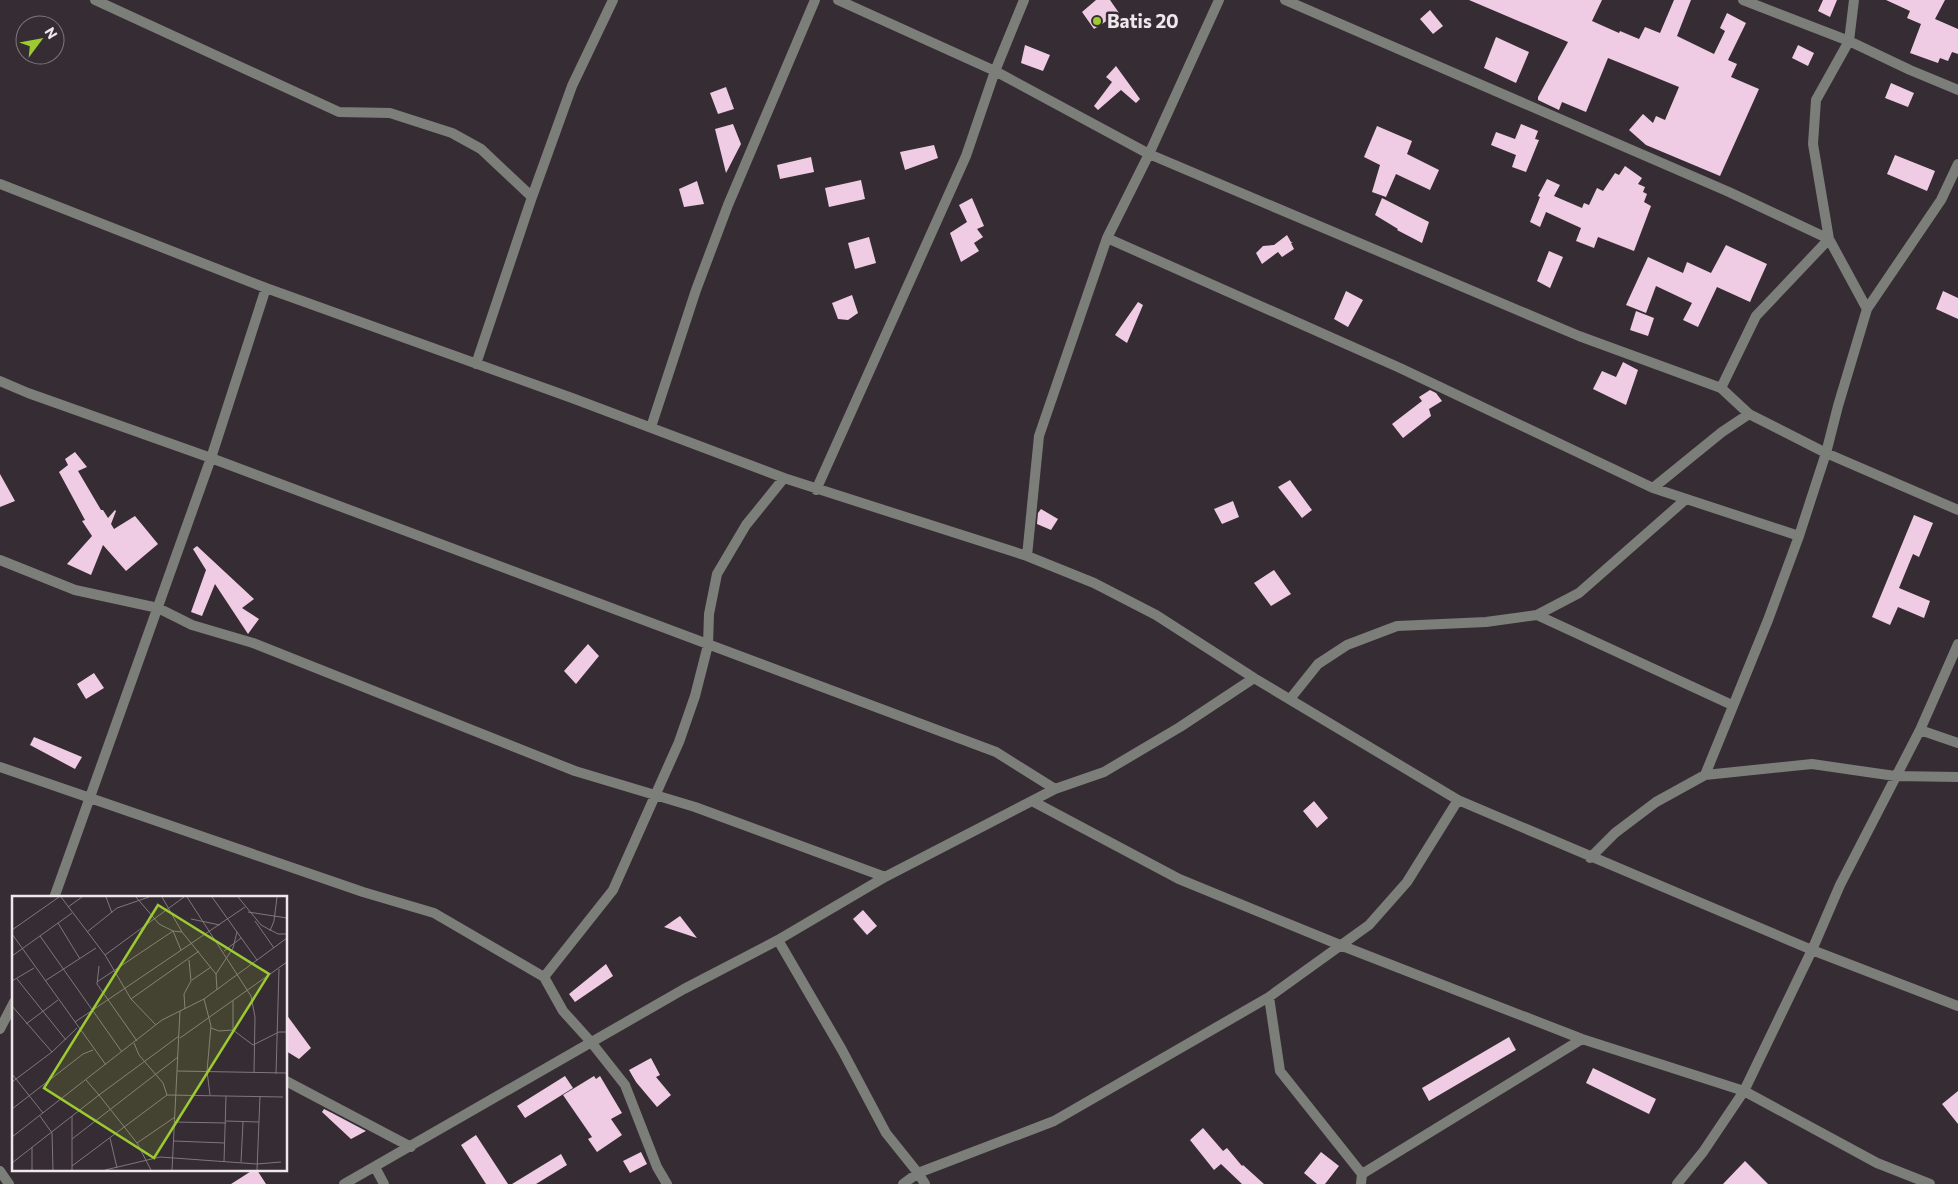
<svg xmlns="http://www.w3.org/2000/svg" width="1958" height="1184" font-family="Commissioner,sans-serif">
	<rect width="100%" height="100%" fill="#362c33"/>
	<path fill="#f0cce4" d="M1096 0H1110L1119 13 1094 29 1082 12Z
		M1469 0H1602L1592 21 1619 33 1620 31 1639 39 1645 27 1660 33 1674 0H1691L1677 36 1714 54 1725 31 1720 28 1727 13 1746 23 1728 60 1737 64 1731 77 1759 89 1720 176 1646 145 1629 130 1643 114 1653 123 1656 116 1665 120 1679 87 1608 58 1586 112 1562 102 1559 110 1538 100V97L1568 42Z
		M1823 0H1837L1830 17 1818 11Z
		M1886 0H1945L1935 19 1958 29V54L1952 52 1948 61 1940 58 1938 63 1910 53 1921 24 1907 18 1910 11Z
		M1430 10 1443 26 1433 34 1420 19Z
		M1496 37 1529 52 1516 83 1484 68Z
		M1025 45 1050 55 1043 71 1021 63Z
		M1798 45 1814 53 1808 66 1792 58Z
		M1116 66 1140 99 1136 103 1121 90 1098 110 1094 106 1112 82 1106 77Z
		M1891 83 1914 93 1908 107 1885 98Z
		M726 87 734 109 718 114 710 93Z
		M733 124 741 144 726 173 715 129Z
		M1521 124 1538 131 1535 139 1539 140 1526 172 1512 167 1516 155 1491 145 1496 132 1515 139Z
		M1377 126 1412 141 1407 154 1439 170 1430 190 1396 174 1386 197 1372 192 1380 165 1364 157Z
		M934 145 938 158 905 170 900 152Z
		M1895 155 1935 171 1927 191 1887 174Z
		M811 157 814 172 780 179 777 165Z
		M1625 166 1642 178 1638 184 1645 187 1643 192 1647 194 1644 202 1651 206 1634 251 1598 237 1594 248 1576 241 1581 228 1546 212 1540 227 1530 222 1540 197 1538 196 1547 179 1560 185 1554 196 1582 208 1584 203 1589 205 1597 188 1603 191 1615 173 1619 175Z
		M861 180 865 199 829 207 825 188Z
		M697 181 704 204 684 207 679 189Z
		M972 198 984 226 977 229 983 237 974 243 979 251 961 262 950 233 967 222 959 205Z
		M1382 198 1429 222 1422 243 1397 230 1398 229 1375 215Z
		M1287 235 1291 242H1293L1291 243 1294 249 1282 257 1278 252 1262 264 1256 253 1263 246 1274 245Z
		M869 237 876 263 855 269 848 243Z
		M1726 245 1767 264 1750 302 1717 287 1698 327 1683 320 1692 303 1656 286 1646 313 1626 305 1648 257 1683 273 1687 262 1711 273Z
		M1549 251 1563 257 1550 288 1537 281Z
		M1346 291 1363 300 1348 327 1334 319Z
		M1943 291 1958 298V319L1936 309Z
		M852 295 858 313 848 320 838 319 832 303Z
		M1138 302 1143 305 1127 343 1115 335Z
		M1636 311 1654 318 1648 336 1630 330Z
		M1623 362 1638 370 1626 405 1593 389 1602 371 1616 377Z
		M1430 390 1436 393 1442 401 1429 409 1431 416 1403 438 1392 424 1422 401 1419 397Z
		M75 452 87 467 78 471 101 510H103L108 518 115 510 116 511 111 524 114 529 135 516 158 544 126 571 103 545 91 575 67 564 92 536 82 521 85 520 59 472 68 465 65 459Z
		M0 474 15 501 0 507Z
		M1290 480 1312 510 1302 518 1278 487Z
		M1233 501 1239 517 1222 524 1214 509Z
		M1041 509 1058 519 1051 530 1037 524 1038 513Z
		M1914 515 1933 523 1919 557 1913 554 1899 588 1930 601 1924 618 1898 607 1890 625 1872 617Z
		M197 546 254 599 242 608 259 619 248 634 215 584 202 616 191 612 206 570 193 549Z
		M1274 570 1291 594 1271 606 1254 583Z
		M588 644 599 656 576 684 564 671Z
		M94 673 104 688 86 699 77 684Z
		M34 737 82 757 75 769 30 745Z
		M1314 801 1328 818 1317 828 1303 811Z
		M863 910 877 926 867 935 853 919Z
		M680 916 697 938 664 927Z
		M606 964 613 976 575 1002 569 994Z
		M286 1014 311 1048 299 1059 286 1051Z
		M1509 1037 1516 1050 1429 1101 1422 1088Z
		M651 1058 660 1075 656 1077 671 1095 657 1107 636 1082 629 1070Z
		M1593 1068 1656 1099 1649 1114 1586 1083Z
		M565 1076 573 1088 525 1118 517 1106Z
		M594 1076 596 1079 600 1076 622 1113 611 1119 622 1135 597 1152 588 1139 592 1137 563 1095Z
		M1958 1091V1124L1942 1104Z
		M324 1109 332 1113 366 1131 351 1139 322 1112Z
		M1203 1128 1223 1151 1227 1148 1242 1166 1243 1165 1264 1184H1242L1221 1164 1214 1170 1190 1140Z
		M476 1135 508 1184H486L461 1145Z
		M641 1152 647 1164 630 1173 623 1161Z
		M1321 1152 1339 1166 1325 1184H1317L1304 1173Z
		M561 1154 567 1165 536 1184H512Z
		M1745 1161 1768 1184H1723Z
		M253 1170H257L266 1184H231Z"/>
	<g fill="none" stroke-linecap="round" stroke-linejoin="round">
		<path stroke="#7c7e79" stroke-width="10" d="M95 0 339 112 390 113 452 133 481 149 532 197
			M838 0 995 71 1149 154 1579 336 1721 388 1749 414 1826 453 1958 510
			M1285 0 1729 192 1829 239 1867 309
			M1743 0 1849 41 1910 70 1958 90
			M0 184 266 288 572 398 784 478 1027 556 1094 583 1156 615 1254 678 1458 800 1812 950 1958 1006
			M1107 238 1400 368 1653 488 1799 536
			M476 364 532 197 572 86 613 0
			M0 381 28 393 211 458 266 288
			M1721 388 1756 316 1829 239 1813 144 1816 100 1849 41 1854 0
			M651 427 696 290 728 205 815 0
			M1653 488 1722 432 1749 414
			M816 490 966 156 995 71 1024 0
			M1027 556 1039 436 1107 238 1149 154 1219 0
			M0 560 75 590 158 608 192 625 253 643 575 771 695 807 885 877
			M1537 615 1732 705
			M1290 699 1318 664 1347 645 1397 626 1486 622 1537 615 1579 593 1686 499
			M1920 730 1958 743
			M0 767 363 892 434 913 544 977 563 1011 591 1042 625 1085 657 1167 667 1184
			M1705 775 1768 620 1799 536 1826 453 1838 406 1867 309 1941 200 1958 164
			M1034 802 1179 879 1340 945 1582 1039 1744 1091 1877 1163 1930 1184
			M1590 858 1615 833 1656 802 1705 775 1812 764 1895 776 1958 777
			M54 898 211 458 996 752 1055 789
			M778 940 842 1050 886 1133 918 1173 925 1184
			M544 977 613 890 679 742 695 696 708 645 709 614 717 574 746 525 784 478
			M1269 997 1280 1071 1362 1174 1361 1184
			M0 1029 14 1002
			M286 1081 411 1147
			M375 1167 384 1184
			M0 1171 9 1184
			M1362 1174 1582 1039
			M344 1184 684 989 778 940 885 877 1055 789 1104 772 1180 727 1254 678
			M903 1184 918 1173 1054 1121 1269 997 1369 925 1407 882 1458 800
			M1677 1184 1703 1152 1744 1091 1812 950 1840 885 1920 730 1958 644"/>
	</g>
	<circle fill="#9cca31" stroke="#362c33" stroke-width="2" cx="1097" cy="21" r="5"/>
	<g text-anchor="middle" stroke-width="5" stroke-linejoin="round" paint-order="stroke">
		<g font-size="19" font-weight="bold" fill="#eee7eb" stroke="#362c33" text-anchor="start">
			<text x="1107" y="28">Batis 20</text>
		</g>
	</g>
	<g transform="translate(12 896)">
		<rect width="275" height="275" fill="#362c33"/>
		<path fill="none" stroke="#80777d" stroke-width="1" d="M49 1 93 59 119 103 144 129M94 1 100 17M124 1 147 28 161 35 169 54M150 1 170 36 204 78M175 1 239 100 243 121 242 176M200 1 245 64M226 1 249 29 266 38H275M56 11 70 1M236 16 275 22M179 23 208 29M243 25 262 52M46 27 68 63M0 34 47 1M258 35 262 25 265 1M75 36 105 12 137 1M0 38 94 169M28 40 110 156M212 55 229 42M93 59 172 1M0 60 60 17M87 70 85 88 125 145M5 83 54 144M180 84 199 71M0 85 22 72M33 85 84 52M85 86 161 35 170 36M205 94 204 78 221 52 225 36M119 103 187 55M192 103 199 130 195 175 198 199M0 110 40 156M173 113 172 98 179 85 177 64M63 126 233 11M14 128 46 104M199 132 207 135 221 134 241 149 267 136H275M221 134V105M168 142 275 66M122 147 127 159 151 187 155 199M165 175 275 177M0 178 31 217M264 178 267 73M0 186 40 156 65 132M0 213 71 158 81 154M28 220 40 237 41 274M60 220V274M214 225 247 226M163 226 214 227M0 241 150 124 192 103 275 42M98 242 105 272M60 243 166 161M162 245 213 247M125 247 163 221M212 266 214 200M229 266 231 226M0 267 87 199 74 184M60 270 155 199 271 201M20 274V251M93 274 148 261 245 268 269 266M139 274 125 247 87 199 167 140M160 274 168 115M245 274 248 200"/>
		<path fill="#9cca31" fill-opacity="0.15" stroke="#9cca31" stroke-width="2.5" d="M146 9 257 78 142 262 32 192Z"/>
		<rect width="275" height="275" fill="none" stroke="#eee7eb" stroke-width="2.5"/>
	</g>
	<g transform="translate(40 40) rotate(58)"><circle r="24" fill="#362c33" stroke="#80777d"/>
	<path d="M0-4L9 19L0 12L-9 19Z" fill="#9cca31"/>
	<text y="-8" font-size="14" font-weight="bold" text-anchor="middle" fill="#eee7eb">N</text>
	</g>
</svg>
